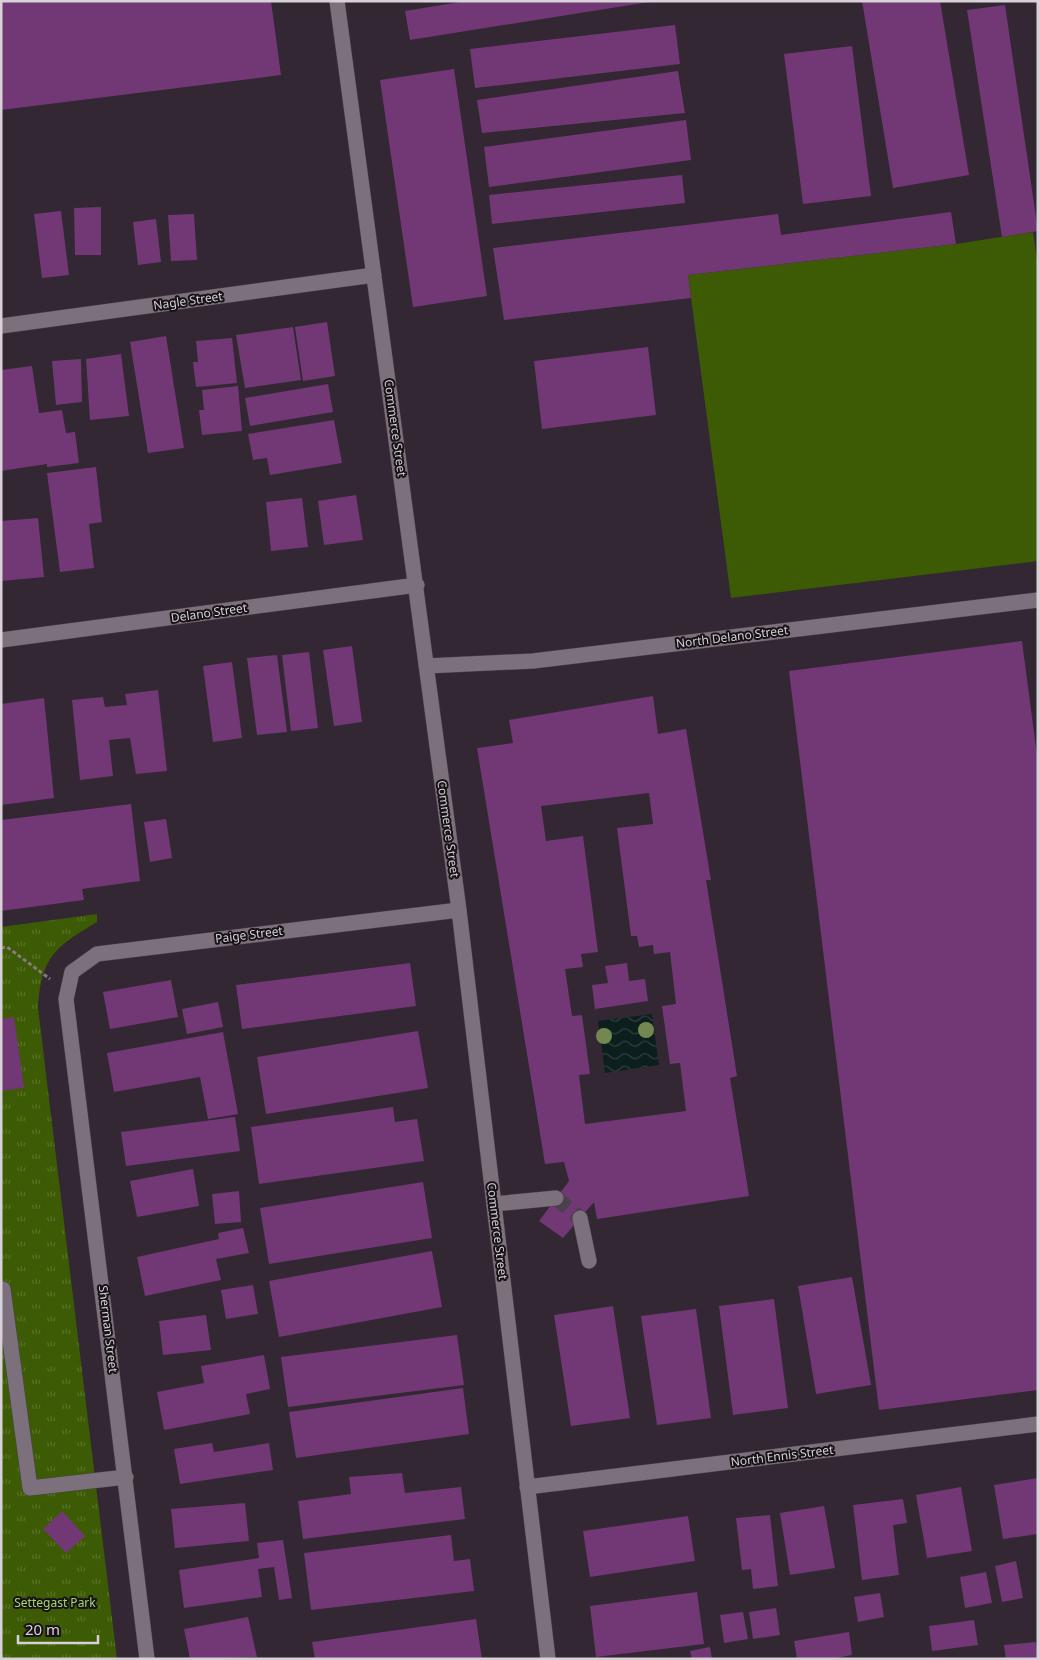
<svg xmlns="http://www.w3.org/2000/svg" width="1039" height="1660" font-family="'Noto Sans',sans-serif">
	<defs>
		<pattern id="park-tufts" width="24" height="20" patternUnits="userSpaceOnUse" patternTransform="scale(1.25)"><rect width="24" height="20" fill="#3d5b04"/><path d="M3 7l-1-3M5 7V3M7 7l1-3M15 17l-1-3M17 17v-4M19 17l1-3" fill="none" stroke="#587228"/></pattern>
		<pattern id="water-waves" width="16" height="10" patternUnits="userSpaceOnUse" patternTransform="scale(1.25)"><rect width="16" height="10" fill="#0d1e1f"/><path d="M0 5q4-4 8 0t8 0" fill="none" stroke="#303e3f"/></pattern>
	</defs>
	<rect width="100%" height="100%" fill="#322732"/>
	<path fill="#3d5b04" d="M1033 232 1038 268V561L731 598 688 275 956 244Z"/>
	<path fill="url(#park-tufts)" d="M97 914V922C55 947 41 957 38 1008L117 1659H1V927Z"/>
	<path fill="url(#water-waves)" d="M652 1014 659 1065 605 1073 598 1021Z"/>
	<path fill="#713875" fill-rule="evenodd" d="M1 1H271L281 75 1 110Z
		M466 1H649V2L410 40 405 11Z
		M862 1H940L969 175 893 188Z
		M1005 5 1038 231 1002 237 967 10Z
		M675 25 680 64 475 88 470 49Z
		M852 46 871 196 803 204 784 54Z
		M454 69 487 296 413 307 380 80Z
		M678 71 685 113 482 133 477 100Z
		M686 120 691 160 489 187 484 147Z
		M682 175 685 203 492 224 489 195Z
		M101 207V255H75L74 208Z
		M61 211 69 275 42 278 34 214Z
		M951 212 956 244 688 275 691 298 504 320 493 248 778 214 781 235Z
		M194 214 197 260 171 261 168 215Z
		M156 219 161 262 138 265 133 222Z
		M327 322 335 376 303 381 295 327Z
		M293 327 301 380 245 388 236 335Z
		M166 336 184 448 148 453 130 342Z
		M232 338 237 383 196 387 193 362H198L196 341Z
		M648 347 656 415 542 429 534 361Z
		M121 354 129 416 90 420 86 359Z
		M81 359 82 402 56 405 52 361Z
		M32 366 39 413 62 410 66 433 75 432 79 463 47 467V464L1 471V370Z
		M328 384 333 412 250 426 245 398Z
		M238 386 242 431 202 435 199 410H204L202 390Z
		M334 420 342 463 270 475 267 458 253 460 248 434Z
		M96 467 102 522 89 524 94 568 60 572 47 473Z
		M356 495 363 540 324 545 318 501Z
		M302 498 308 547 271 551 266 502Z
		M38 518 44 577 1 581V521Z
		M1022 641 1038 763V1390L879 1410 789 671Z
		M352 646 362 722 334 726 323 650Z
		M309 652 318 728 291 731 282 655Z
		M277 655 287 732 257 735 247 658Z
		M232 662 242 738 213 742 203 666Z
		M158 690 167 771 136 774 130 738 109 740 113 776 80 780 72 700 103 697 105 707 127 705 125 694Z
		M653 696 658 734 686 729 711 880H706L737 1076 730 1078 749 1196 597 1219 594 1202 563 1238 539 1221 569 1181 564 1162 545 1164 477 748 513 743 509 720ZM649 793 653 824 617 828 631 936H637L639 947 653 945 654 954 670 952 676 1004 662 1006 670 1064 680 1063 686 1111 585 1124 579 1075 590 1074 582 1015 572 1016 565 969 583 967 581 954 598 952 583 836 546 841 541 806Z
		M44 698 54 798 1 805V704Z
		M131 804 140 881 82 889 84 900 1 911V820Z
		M166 819 172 858 150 862 144 822Z
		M410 963 416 1006 242 1029 236 985Z
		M627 963 629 981 645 979 648 1001 595 1009 592 985 608 983 605 966Z
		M171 980 178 1017 110 1029 103 992Z
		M218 1002 223 1027 187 1034 182 1009Z
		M14 1017 24 1088 1 1091V1019Z
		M418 1031 428 1088 266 1114 257 1057Z
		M223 1032 238 1114 208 1119 200 1077 114 1092 107 1053Z
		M393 1107 395 1122 417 1119 424 1161 259 1184 251 1127Z
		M235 1117 240 1151 126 1166 121 1132Z
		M193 1169 199 1206 137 1217 130 1181Z
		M423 1182 432 1238 269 1264 260 1208Z
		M239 1191 241 1222 215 1224 212 1194Z
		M243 1228 249 1253 216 1259 221 1280 145 1296 137 1257 219 1239 218 1233Z
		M432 1251 442 1307 279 1337 269 1281Z
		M852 1277 871 1385 816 1394 798 1286Z
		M253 1285 258 1314 226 1319 221 1290Z
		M774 1299 788 1408 733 1415 719 1306Z
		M613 1306 630 1418 571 1426 554 1315Z
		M696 1309 711 1418 657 1425 641 1316Z
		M206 1315 211 1350 163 1355 159 1321Z
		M457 1335 464 1385 288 1407 281 1357Z
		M264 1355 270 1389 246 1394 250 1414 164 1430 157 1392 204 1383 201 1366Z
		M463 1388 469 1434 296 1458 289 1412Z
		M212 1443 214 1452 269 1443 273 1470 180 1484 174 1449Z
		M402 1473 405 1493 461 1487 465 1519 303 1539 298 1501 351 1494 349 1477Z
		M1038 1478V1534L1003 1539 994 1485Z
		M961 1487 972 1551 927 1558 916 1495Z
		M903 1499 907 1523 893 1525 899 1575 862 1580 853 1505Z
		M245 1503 249 1541 175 1548 171 1509Z
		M824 1506 835 1568 790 1575 780 1513Z
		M62 1511 85 1536 66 1553 43 1529Z
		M770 1515 778 1586 753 1589 751 1569 742 1570 736 1518Z
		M688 1516 695 1561 590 1577 583 1531Z
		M451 1535 454 1561 470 1559 474 1591 311 1610 304 1553Z
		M283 1540 292 1598 279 1600 274 1567 258 1569 262 1597 184 1608 179 1570 259 1558 257 1543Z
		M1016 1561 1023 1598 1002 1602 995 1566Z
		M986 1572 992 1603 965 1608 960 1577Z
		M697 1592 704 1644 596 1657 590 1606Z
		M880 1593 884 1617 858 1622 854 1597Z
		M776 1608 780 1635 753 1639 749 1612Z
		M743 1612 748 1639 724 1643 720 1615Z
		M248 1617 257 1657 190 1659 184 1629Z
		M476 1619 482 1659H315L312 1642Z
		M974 1620 978 1645 932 1651 929 1626Z
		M849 1632 852 1655 831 1659H797L794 1641Z
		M1036 1642 1038 1659H1006L1004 1645Z
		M710 1647 712 1659H692L690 1651Z"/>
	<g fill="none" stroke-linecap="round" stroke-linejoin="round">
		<path stroke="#4b404b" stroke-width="15" stroke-dasharray="15 8" stroke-linecap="butt" d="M556 1198 580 1218"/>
		<g stroke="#4b424b" stroke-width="16">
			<path id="minor" d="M337 1 459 910 548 1659
				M1 326 374 275
				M1 640 417 585
				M426 666 533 661 1038 600
				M494 1204 556 1198
				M580 1218 589 1261
				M3 1289 30 1488 126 1477
				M527 1487 1038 1424
				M147 1659 66 999 72 972 97 954 459 910"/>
		</g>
		<path stroke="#847b84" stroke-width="3" stroke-dasharray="4 2.5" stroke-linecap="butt" d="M1 948 7 947 50 979"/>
		<use href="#minor" stroke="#7d707d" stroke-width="15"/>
	</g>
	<g fill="#738851">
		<circle cx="646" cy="1030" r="8"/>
		<circle cx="604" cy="1036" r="8"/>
	</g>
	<g text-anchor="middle" stroke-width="4" stroke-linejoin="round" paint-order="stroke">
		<g font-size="12" fill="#d8d1d8" stroke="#161217">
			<text transform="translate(188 301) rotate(-8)" y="4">Nagle Street</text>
			<text transform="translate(395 428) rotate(82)" y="4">Commerce Street</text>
			<text transform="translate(209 613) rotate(-8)" y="4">Delano Street</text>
			<text transform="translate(732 637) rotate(-7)" y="4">North Delano Street</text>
			<text transform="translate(448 829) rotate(82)" y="4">Commerce Street</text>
			<text transform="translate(249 935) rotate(-7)" y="4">Paige Street</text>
			<text transform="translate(497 1231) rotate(83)" y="4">Commerce Street</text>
			<text transform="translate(108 1329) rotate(83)" y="4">Sherman Street</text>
			<text transform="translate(782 1456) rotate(-7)" y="4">North Ennis Street</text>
		</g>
		<g font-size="12" fill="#a9d76b" stroke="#161217">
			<text x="55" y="1607">Settegast Park</text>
		</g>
	</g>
	<rect width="1039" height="1660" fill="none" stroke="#d8d1d8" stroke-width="5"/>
	<path d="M18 1635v8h80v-8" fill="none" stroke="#d8d1d8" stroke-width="2.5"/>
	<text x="25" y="1635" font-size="15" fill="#d8d1d8" stroke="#161217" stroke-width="4" paint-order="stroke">20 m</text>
</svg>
